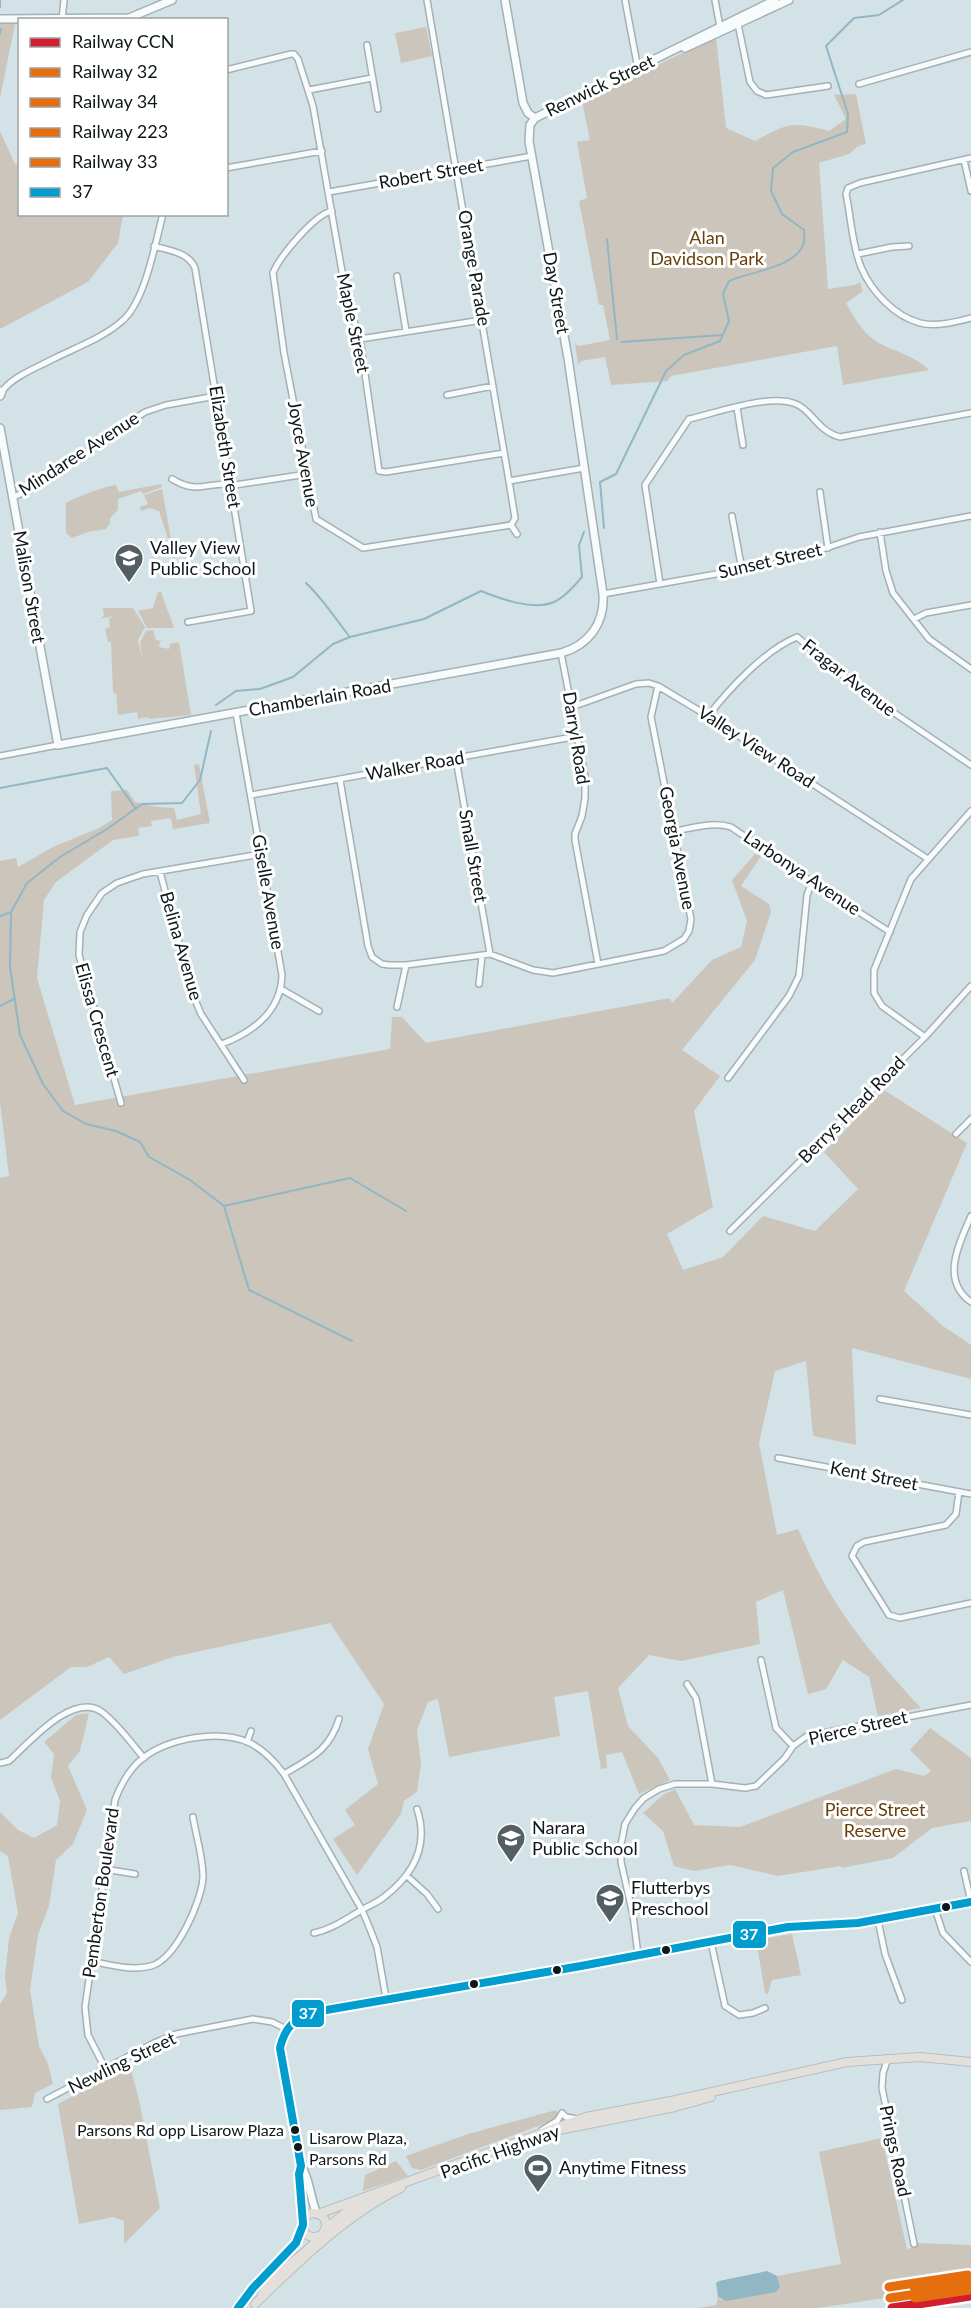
<svg xmlns="http://www.w3.org/2000/svg" width="971" height="2308" font-family="Lato,sans-serif">
	<rect width="100%" height="100%" fill="#d3e2e7"/>
	<path fill="#ccc5bc" d="M0 24H15L0 98Z
		M426 27 432 56 401 63 395 33Z
		M716 37 726 128 755 141C788 123 791 121 829 131L846 119 834 95 856 94 866 144 858 146 849 154 819 163 828 289 855 285 860 282 863 291 846 303C854 317 865 336 879 343 895 352 916 356 929 370L843 385 837 346 671 376 667 381 611 385 605 357 581 361 578 365 575 343 578 346 610 340 603 305H599L579 201 587 198 577 142 590 140 582 101Z
		M0 131 15 164H19L20 214 123 215 118 243 88 282 0 329Z
		M161 484 162 487 143 494 141 491 118 499V510L110 518V523L106 529 88 532 72 538 66 533V503C79 496 102 487 116 485L119 492Z
		M162 489 175 561 159 511 150 508 141 511 140 507 148 504 144 495Z
		M158 592H161L174 628H147L138 611 153 608Z
		M103 608H133L145 627 138 640 142 660 140 642 146 631 153 630 156 640 162 641 160 642 159 647 169 649 170 644 179 642 191 715 149 719 148 717 138 719 137 712 118 715 116 692 114 695 113 690 111 642H108L105 629 110 627 109 619 113 616 99 619 104 616Z
		M199 764 210 823 173 829 171 818 151 821 152 826 138 828 139 836 113 840 56 882 44 900 37 978 75 1105 390 1049 392 1017H402L426 1043 670 998 672 1003 712 960 741 947 747 921 732 880 755 854 761 856 741 886 769 904 771 912 755 960 682 1050 720 1076 694 1111 713 1207 667 1234 683 1270 723 1257 763 1216 815 1231 858 1189 824 1152 884 1090 967 1143 904 1291 943 1326 971 1345V1379L852 1348 856 1445 813 1436 806 1361 775 1371 759 1443 777 1535 798 1529C806 1546 813 1563 822 1579 848 1627 884 1668 921 1708L878 1716 869 1677 843 1660 826 1689 808 1694 783 1590 756 1602 760 1644 681 1661 649 1655 618 1688 628 1726 658 1758 670 1780 639 1794 622 1752 606 1755 607 1768 601 1769 588 1691 554 1697 560 1736 449 1757 438 1699 428 1702 417 1730 421 1764 417 1792 404 1801 401 1814 357 1875 333 1839 355 1825 345 1810 378 1784 368 1749 384 1704 330 1623 173 1657 124 1674 109 1657 87 1667H71L0 1720V1178L9 1176 0 1102V861L16 858 18 867 53 847 99 828 112 820 111 791 127 790 135 802 157 807 174 808 177 820 201 814 194 765Z
		M89 1713 80 1751 68 1766 87 1810 73 1844 56 1860 49 1906 38 1935 30 1990 39 2046 48 2064 53 2084 35 2093 32 2107 0 2110V2004L7 1993 5 1976 9 1938 18 1913 8 1856 0 1851V1812L18 1830 34 1838 57 1825 60 1801 51 1778 54 1754 44 1742 76 1715Z
		M930 1728 971 1758V1821L932 1828 893 1858 841 1868V1866L778 1876 730 1865 694 1871 674 1866 663 1831 643 1813 663 1795 675 1789 694 1825 740 1827 896 1769 924 1776 931 1771 910 1750Z
		M792 1934 801 1975 772 1980 768 1994 765 1993 756 1940Z
		M130 2066 139 2100 160 2208 124 2244V2221L113 2217 79 2224 58 2104Z
		M556 2110 558 2114 554 2120 421 2170 412 2168 406 2156 468 2134Z
		M882 2138 907 2249 915 2247V2243L971 2245V2282L955 2273 932 2291 818 2308H699L716 2305 718 2297 721 2300 780 2287 777 2276 841 2264 819 2152Z
		M396 2161 408 2176 363 2191 365 2175Z"/>
	<path fill="#90b7c3" d="M767 2271 777 2276 780 2287 776 2292 726 2301 718 2297 716 2283 719 2281Z"/>
	<g fill="none" stroke-linecap="round" stroke-linejoin="round">
		<path stroke="#90b7c3" stroke-width="2" d="M0 7V0
			M0 34 1 29
			M607 239 617 339
			M621 342 722 335
			M604 528 600 482 616 474 666 371 684 355 720 341 729 321 723 294 729 281C750 272 795 267 803 245 805 241 804 235 804 230L782 214 771 191 773 168 793 152 847 132 848 114 826 46 854 18 879 15 903 0
			M306 583C323 599 335 618 349 636
			M216 705 236 691 260 689 293 677 333 644 350 637 424 619 481 591C501 599 533 611 554 602 565 597 574 586 582 577L579 545 584 532
			M0 788 107 768 136 809
			M11 912 10 967 20 1035 43 1084 63 1111 86 1124 116 1131 140 1142 149 1157 190 1180 224 1206
			M0 916 11 912 27 883 60 857 107 829 142 804 182 803 200 780 211 731
			M0 1006 14 999
			M224 1206 249 1290 352 1341
			M224 1206 350 1178 406 1211"/>
		<g stroke="#a4b0b4" stroke-width="8">
			<path id="street" d="M427 0 509 481 515 518 511 525 517 534
				M625 0 638 69
				M715 0 720 27
				M62 20 64 0
				M738 24 750 82 757 91 766 95 828 86
				M367 45 378 109
				M226 70 291 54H294L298 59 313 106 347 300 360 339 379 471 386 472 504 453
				M859 84 971 52
				M309 90 372 78
				M971 158 860 183 848 188 846 194C851 217 852 245 861 267 871 291 894 316 920 323 936 327 956 322 971 318
				M964 160 971 191
				M226 168 322 151
				M329 192 532 156
				M332 211C315 214 280 256 273 273L284 353 316 519 363 548 511 525
				M154 246C170 251 188 252 195 268L251 611 188 622
				M858 254 892 247 909 246
				M397 276 406 331
				M360 339 482 320
				M2 391C14 376 36 368 53 359 75 348 103 338 122 321 145 302 155 244 163 214
				M447 395 493 386
				M737 408 743 445
				M172 479C200 496 208 480 235 485L307 474
				M509 481 584 468
				M820 492 828 548
				M13 497 28 491 145 412 166 405 216 396
				M732 516 742 570
				M880 532 886 571 893 593 929 639 971 669
				M660 584 645 485 689 419C716 413 770 393 796 404 812 410 817 431 840 437L971 413
				M603 594 784 562 859 537 971 516
				M914 619 926 613 971 605
				M561 653 585 777V798L582 816 575 834V840L598 964
				M572 707 636 684 649 683 658 686 708 716 928 859
				M708 716C729 689 765 650 797 637L859 689 971 765
				M0 756 58 745
				M456 759 490 954
				M340 780 368 946 372 957 382 964 389 965H406L490 954 533 970 553 973 664 951 684 939 689 931 691 919 651 717 658 686
				M251 795 578 736
				M675 831C693 828 713 821 731 827L812 882 890 932
				M160 872 193 995 201 1014 244 1080
				M479 984 482 956
				M281 989 319 1011
				M397 1007 406 965
				M925 1037 882 1006 874 993V970L911 879 971 811
				M222 1044C253 1032 281 1012 282 975L236 713
				M728 1078 789 996 799 976 807 895 812 882
				M121 1103 79 955 80 932 87 915 102 893 117 883 143 874 261 854
				M956 1134 971 1119
				M971 1216C959 1244 940 1280 971 1302
				M730 1231 925 1037 971 986
				M880 1399 971 1415
				M778 1458 971 1494
				M959 1492 956 1514 946 1525 864 1542 857 1546 852 1556 889 1615 900 1618 971 1603
				M761 1660 776 1728 793 1746
				M687 1684 696 1698 712 1784
				M247 1742 251 1731
				M0 1763 9 1761C29 1743 73 1691 102 1712 118 1724 131 1743 144 1758
				M284 1774C311 1758 329 1751 339 1719
				M104 1869 135 1874
				M964 1871 971 1902
				M407 1876 427 1894 438 1909
				M935 1909 943 1933 971 1962
				M878 1920 885 1954 902 2000
				M314 1933C332 1929 344 1920 360 1911 368 1906 377 1903 384 1897 414 1874 429 1845 417 1809
				M711 1942 725 2006 739 2015 753 2013 765 2008
				M638 1955 633 1915 621 1862V1845L625 1824 635 1808 644 1798 659 1789 675 1784H712L745 1788 756 1786 785 1758 793 1746 807 1736 971 1705
				M91 1961C111 1965 132 1971 151 1966 176 1959 202 1901 203 1877 203 1857 196 1836 193 1817
				M888 2058 883 2073 882 2088 914 2244
				M106 2070 88 2035 85 2007 115 1800C121 1784 129 1769 143 1758 169 1738 219 1729 250 1743 264 1750 275 1762 284 1774L362 1910 370 1929 377 1947 386 1998
				M47 2099 154 2043 176 2034 253 2019 272 2022 286 2029
				M542 2130 557 2121 562 2113 566 2117 577 2119"/>
		</g>
		<g stroke="#a4b0b4" stroke-width="10">
			<path id="secondary" d="M0 19 129 18 172 0
				M685 48 789 0
				M535 118 775 0
				M0 391H2L0 396
				M0 428 58 745 561 653C589 645 605 623 603 594L568 358 529 141 530 125 535 118 528 113 523 103 505 0
				M301 2166 299 2174 303 2223
				M317 2214C310 2199 310 2178 301 2166L281 2056 282 2041 286 2029 297 2018 313 2011 581 1966 788 1927 858 1923 971 1902"/>
		</g>
		<g stroke="#b6bec0" stroke-width="10">
			<path id="primary" d="M559 2130 675 2107 711 2097
				M302 2225a12 12 0 1 1 24 0a12 12 0 1 1-24 0Z
				M318 2214 586 2117 676 2100 847 2062 920 2057 971 2062
				M325 2229 348 2211 381 2195
				M262 2294C277 2268 307 2256 324 2232
				M255 2304C299 2261 346 2215 401 2188
				M238 2308 253 2288 296 2243 299 2238 303 2225"/>
		</g>
		<use href="#street" stroke="#f8fbfb" stroke-width="5"/>
		<use href="#secondary" stroke="#f8fbfb" stroke-width="7"/>
		<use href="#primary" stroke="#e3e0dc" stroke-width="8"/>
		<g stroke="#fff" stroke-width="12">
			<path id="bus-1" d="M303 2223 299 2174 301 2166 280 2048C284 2031 290 2025 303 2014L581 1966 788 1927 858 1923 971 1902
				M238 2308 253 2288 296 2243 303 2225"/>
		</g>
		<use href="#bus-1" stroke="#029dcf" stroke-width="8"/>
		<g stroke="#fff" stroke-width="14">
			<path id="rail-1" d="M892 2308 971 2296"/>
		</g>
		<g stroke="#fff" stroke-width="14">
			<path id="rail-2" d="M890 2298 969 2286"/>
		</g>
		<g stroke="#fff" stroke-width="14">
			<path id="rail-3" d="M889 2287 968 2275"/>
		</g>
		<g stroke="#fff" stroke-width="14">
			<path id="rail-4" d="M915 2298 969 2290"/>
		</g>
		<g stroke="#fff" stroke-width="14">
			<path id="rail-5" d="M914 2287 968 2279"/>
		</g>
		<use href="#rail-1" stroke="#d11f2f" stroke-width="9"/>
		<use href="#rail-2" stroke="#e56e0f" stroke-width="9"/>
		<use href="#rail-3" stroke="#e56e0f" stroke-width="9"/>
		<use href="#rail-4" stroke="#e56e0f" stroke-width="9"/>
		<use href="#rail-5" stroke="#e56e0f" stroke-width="9"/>
	</g>
	<defs>
		<g id="school-pin" transform="scale(1.5)"><path d="M0 17L-7.5 6A9.5 9.5 0 1 1 7.5 6Z" fill="#535f62" stroke="#fff"/><path d="M0-5L7-2L0 1L-7-2ZM-4 1L0 2.5L4 1V4Q0 6-4 4Z" fill="#fff"/></g>
		<g id="stadium-pin" transform="scale(1.5)"><path d="M0 17L-7.5 6A9.5 9.5 0 1 1 7.5 6Z" fill="#535f62" stroke="#fff"/><path d="M0-5a6.5 5 0 1 0 0 10a6.5 5 0 1 0 0-10ZM-3.5-1.8h7v3.6h-7Z" fill="#fff"/></g>
	</defs>
	<g fill-rule="evenodd">
		<use href="#school-pin" x="129" y="558"/>
		<use href="#school-pin" x="511" y="1838"/>
		<use href="#school-pin" x="610" y="1898"/>
		<use href="#stadium-pin" x="538" y="2168"/>
	</g>
	<g fill="#0e181b" stroke="#fff" stroke-width="2">
		<circle cx="946" cy="1907" r="5"/>
		<circle cx="666" cy="1950" r="5"/>
		<circle cx="557" cy="1970" r="5"/>
		<circle cx="474" cy="1984" r="5"/>
		<circle cx="295" cy="2130" r="5"/>
		<circle cx="298" cy="2147" r="5"/>
	</g>
	<g text-anchor="middle" stroke-width="6" stroke-linejoin="round" paint-order="stroke">
		<g font-size="16" fill="#0e181b" stroke="#fff" text-anchor="end">
			<text x="284" y="2136">Parsons Rd opp Lisarow Plaza</text>
			<text x="309" y="2144" text-anchor="start">Lisarow Plaza,<tspan x="309" dy="21">Parsons Rd</tspan></text>
		</g>
		<g font-size="18" fill="#0e181b" stroke="#fff">
			<text transform="translate(600 86) rotate(-26)" y="6">Renwick Street</text>
			<text transform="translate(431 174) rotate(-10)" y="6">Robert Street</text>
			<text transform="translate(474 268) rotate(80)" y="6">Orange Parade</text>
			<text transform="translate(556 293) rotate(80)" y="6">Day Street</text>
			<text transform="translate(353 323) rotate(78)" y="6">Maple Street</text>
			<text transform="translate(225 447) rotate(81)" y="6">Elizabeth Street</text>
			<text transform="translate(79 454) rotate(-33)" y="6">Mindaree Avenue</text>
			<text transform="translate(303 454) rotate(80)" y="6">Joyce Avenue</text>
			<text transform="translate(770 561) rotate(-13)" y="6">Sunset Street</text>
			<text transform="translate(29 587) rotate(80)" y="6">Malison Street</text>
			<text transform="translate(849 678) rotate(38)" y="6">Fragar Avenue</text>
			<text transform="translate(320 698) rotate(-10)" y="6">Chamberlain Road</text>
			<text transform="translate(576 738) rotate(81)" y="6">Darryl Road</text>
			<text transform="translate(756 747) rotate(33)" y="6">Valley View Road</text>
			<text transform="translate(415 766) rotate(-10)" y="6">Walker Road</text>
			<text transform="translate(677 848) rotate(79)" y="6">Georgia Avenue</text>
			<text transform="translate(473 856) rotate(80)" y="6">Small Street</text>
			<text transform="translate(802 873) rotate(34)" y="6">Larbonya Avenue</text>
			<text transform="translate(268 892) rotate(80)" y="6">Giselle Avenue</text>
			<text transform="translate(181 946) rotate(74)" y="6">Belina Avenue</text>
			<text transform="translate(97 1020) rotate(74)" y="6">Elissa Crescent</text>
			<text transform="translate(852 1110) rotate(-45)" y="6">Berrys Head Road</text>
			<text transform="translate(874 1476) rotate(11)" y="6">Kent Street</text>
			<text transform="translate(858 1728) rotate(-13)" y="6">Pierce Street</text>
			<text transform="translate(101 1893) rotate(-82)" y="6">Pemberton Boulevard</text>
			<text transform="translate(122 2063) rotate(-26)" y="6">Newling Street</text>
			<text transform="translate(895 2151) rotate(78)" y="6">Prings Road</text>
			<text transform="translate(500 2152) rotate(-20)" y="6">Pacific Highway</text>
		</g>
		<g font-size="18" fill="#693e09" stroke="#fff">
			<text x="707" y="244">Alan<tspan x="707" dy="21">Davidson Park</tspan></text>
			<text x="875" y="1816">Pierce Street<tspan x="875" dy="21">Reserve</tspan></text>
		</g>
		<g font-size="18" fill="#0e181b" stroke="#fff" text-anchor="start">
			<text x="150" y="554">Valley View<tspan x="150" dy="21">Public School</tspan></text>
			<text x="532" y="1834">Narara<tspan x="532" dy="21">Public School</tspan></text>
			<text x="631" y="1894">Flutterbys<tspan x="631" dy="21">Preschool</tspan></text>
			<text x="559" y="2174">Anytime Fitness</text>
		</g>
	</g>
	<g stroke="#fff" stroke-width="2">
		<rect x="732" y="1920" width="35" height="29" rx="6" fill="#029dcf"/>
		<rect x="291" y="1999" width="34" height="29" rx="6" fill="#029dcf"/>
	</g>
	<g font-size="16" text-anchor="middle" font-weight="bold" fill="#fff">
		<text x="749" y="1940">37</text>
		<text x="308" y="2019">37</text>
	</g>
	<rect x="18" y="18" width="210" height="198" fill="#ffffff" stroke="#9fa3a4" stroke-width="1.5"/>
	<rect x="30" y="38" width="30" height="9" fill="#d11f2f" stroke="#9fa3a4" stroke-width="1.5"/>
	<text x="72" y="48" font-size="18" fill="#0e181b">Railway CCN</text>
	<rect x="30" y="68" width="30" height="9" fill="#e56e0f" stroke="#9fa3a4" stroke-width="1.5"/>
	<text x="72" y="78" font-size="18" fill="#0e181b">Railway 32</text>
	<rect x="30" y="98" width="30" height="9" fill="#e56e0f" stroke="#9fa3a4" stroke-width="1.5"/>
	<text x="72" y="108" font-size="18" fill="#0e181b">Railway 34</text>
	<rect x="30" y="128" width="30" height="9" fill="#e56e0f" stroke="#9fa3a4" stroke-width="1.5"/>
	<text x="72" y="138" font-size="18" fill="#0e181b">Railway 223</text>
	<rect x="30" y="158" width="30" height="9" fill="#e56e0f" stroke="#9fa3a4" stroke-width="1.5"/>
	<text x="72" y="168" font-size="18" fill="#0e181b">Railway 33</text>
	<rect x="30" y="188" width="30" height="9" fill="#029dcf" stroke="#9fa3a4" stroke-width="1.5"/>
	<text x="72" y="198" font-size="18" fill="#0e181b">37</text>
</svg>
